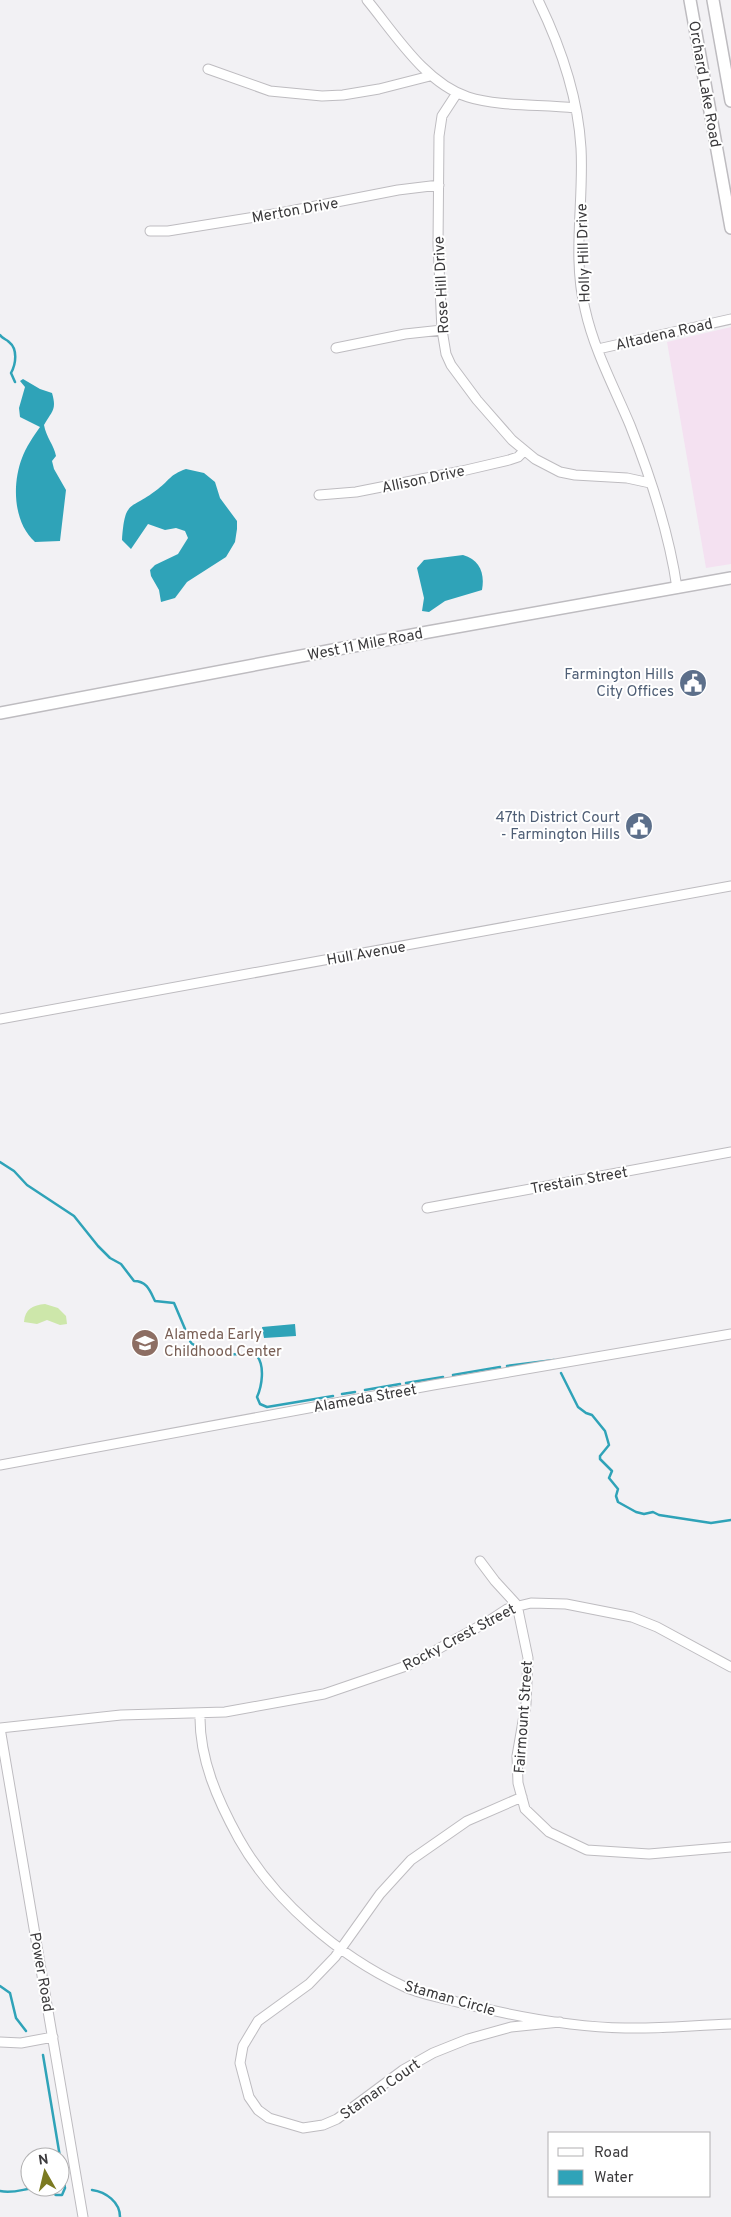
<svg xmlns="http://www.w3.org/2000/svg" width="731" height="2217" font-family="Overpass,sans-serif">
	<rect width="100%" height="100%" fill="#f2f1f4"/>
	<path fill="#f4e1f1" d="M731 327V564L706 568 667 342Z"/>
	<path fill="#cde7aa" d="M45 1304 58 1308 66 1316 67 1324 60 1325 47 1320 37 1324 24 1322C25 1309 33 1305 45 1304Z"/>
	<path fill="#2fa3b8" d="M23 379 40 389 52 393C57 410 52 411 44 425 46 437 54 445 56 456L52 461 54 469 66 490 60 541 35 542C13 522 12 484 22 458 26 447 33 437 40 427L20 417 19 408 25 387 20 381Z
		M186 469 204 473 215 482 220 498 237 521V529L235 542 226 557 187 582 175 598 161 602 159 590 151 576 150 570 155 565 178 554 188 538 185 531 176 528 165 530 148 524 131 549 122 540C125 498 130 511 158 489 170 480 169 475 186 469Z
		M463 555C480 560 485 573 482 590L445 601 429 612 422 611 424 598 417 568 424 560Z
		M295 1324 296 1336 264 1338 262 1327Z"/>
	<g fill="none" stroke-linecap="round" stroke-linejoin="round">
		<path stroke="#2fa3b8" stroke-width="2.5" d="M0 335C3 339 6 339 9 342 18 349 16 364 11 373L15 382
			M0 1162 14 1171 27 1185 74 1216 98 1246 110 1258 121 1264 134 1281C147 1281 150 1291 155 1301L174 1303 191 1343 210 1355 245 1354 257 1356C265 1366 262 1386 257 1397L260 1404 267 1407 333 1396
			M507 1366 554 1360
			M561 1373 578 1407 586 1413 592 1415 605 1431 609 1445 600 1456V1459L612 1471 609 1478 618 1489 616 1496 618 1502 636 1512 644 1514 653 1512 659 1515 711 1523 731 1520
			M453 1375 500 1367
			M406 1383 443 1377
			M365 1390 400 1384
			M342 1394 355 1392
			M0 1986 10 1993 16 2018 26 2031
			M43 2055 60 2157
			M92 2190C106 2192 120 2202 120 2217
			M0 2191C21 2196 36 2179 56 2195H62L65 2188 60 2158"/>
		<g stroke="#bebcc0" stroke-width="11">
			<path id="street" d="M367 0C395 34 425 83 468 97 499 107 543 104 575 108
				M538 0C560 45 578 97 581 148 584 201 572 257 585 309 594 350 614 387 630 425 651 478 669 532 677 588
				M208 69 270 91 322 96 343 95 379 89 430 76
				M457 93 442 116 439 136 438 245 442 330 446 354 451 365 477 400 512 440 535 459 560 472 575 475 627 478 650 483
				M150 231H168L280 213 398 190 439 185
				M336 348 405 334 442 330
				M598 349 731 319
				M319 495 356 492 462 471 509 460 518 457 524 451
				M0 1019 731 886
				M427 1208 731 1152
				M0 1465 433 1385 731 1334
				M480 1561 495 1581 517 1605 528 1658 526 1704 517 1756 518 1783 525 1809 549 1832 587 1850 649 1854 731 1847
				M200 1714C199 1759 218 1801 239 1839 274 1901 339 1956 403 1986 419 1994 439 1997 457 2002 512 2016 568 2027 625 2028 660 2029 696 2025 731 2024
				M522 1797 467 1821 411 1860 380 1894 335 1957 309 1984 258 2021 243 2046 240 2063 249 2097 258 2110 269 2118 303 2128 323 2125 337 2119 403 2070 433 2053 468 2039 511 2027 560 2022
				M0 2042 21 2043 53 2037
				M83 2217 0 1728 121 1715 225 1712 324 1694 409 1665 487 1622 507 1609 531 1603 566 1604 632 1617 657 1627 731 1667"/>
		</g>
		<g stroke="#bebcc0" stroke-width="14">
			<path id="secondary" d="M690 0 731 228
				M713 0 731 101
				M0 713 428 632 731 578"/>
		</g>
		<use href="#street" stroke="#fff" stroke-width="9"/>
		<use href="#secondary" stroke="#fff" stroke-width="11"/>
	</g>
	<defs>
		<g id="civic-disc" transform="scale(1.4375)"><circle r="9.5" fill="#5c6f8a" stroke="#fff"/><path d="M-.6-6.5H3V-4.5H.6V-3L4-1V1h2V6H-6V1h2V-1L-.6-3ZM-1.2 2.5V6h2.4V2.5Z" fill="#fff"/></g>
		<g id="school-disc" transform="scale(1.4375)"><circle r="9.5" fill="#8d6e63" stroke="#fff"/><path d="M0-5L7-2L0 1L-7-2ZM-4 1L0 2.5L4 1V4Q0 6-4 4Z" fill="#fff"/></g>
	</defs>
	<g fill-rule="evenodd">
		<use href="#civic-disc" x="693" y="683"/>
		<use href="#civic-disc" x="639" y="826"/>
		<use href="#school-disc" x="145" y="1343"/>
	</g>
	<g text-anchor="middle" stroke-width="4" stroke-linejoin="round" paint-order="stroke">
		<g font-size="15" fill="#3b3a3c" stroke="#fff">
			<text transform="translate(705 84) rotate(80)" y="5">Orchard Lake Road</text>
			<text transform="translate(295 210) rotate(-10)" y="5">Merton Drive</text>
			<text transform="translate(583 253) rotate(-92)" y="5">Holly Hill Drive</text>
			<text transform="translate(441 285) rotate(-93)" y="5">Rose Hill Drive</text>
			<text transform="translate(664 334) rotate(-13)" y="5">Altadena Road</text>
			<text transform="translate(423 479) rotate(-12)" y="5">Allison Drive</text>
			<text transform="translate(365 644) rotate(-11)" y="5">West 11 Mile Road</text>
			<text transform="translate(366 953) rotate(-10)" y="5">Hull Avenue</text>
			<text transform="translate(579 1180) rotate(-10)" y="5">Trestain Street</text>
			<text transform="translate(365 1398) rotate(-10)" y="5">Alameda Street</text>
			<text transform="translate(459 1637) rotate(-28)" y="5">Rocky Crest Street</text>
			<text transform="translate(523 1717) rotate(-86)" y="5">Fairmount Street</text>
			<text transform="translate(42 1972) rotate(80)" y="5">Power Road</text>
			<text transform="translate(450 1998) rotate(16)" y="5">Staman Circle</text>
			<text transform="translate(380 2089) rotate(-35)" y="5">Staman Court</text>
		</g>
		<g font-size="15" fill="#4e5e75" stroke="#fff" text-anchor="end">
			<text x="674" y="679">Farmington Hills<tspan x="674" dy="17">City Offices</tspan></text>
			<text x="620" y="822">47th District Court<tspan x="620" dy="17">- Farmington Hills</tspan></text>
		</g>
		<g font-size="15" fill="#785e54" stroke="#fff" text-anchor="start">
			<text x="164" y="1339">Alameda Early<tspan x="164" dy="17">Childhood Center</tspan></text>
		</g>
	</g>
	<rect x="548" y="2132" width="162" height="65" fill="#ffffff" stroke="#b1b0b1"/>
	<rect x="558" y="2148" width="25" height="8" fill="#ffffff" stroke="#b1b0b1"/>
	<text x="594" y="2157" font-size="15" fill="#3b3a3c">Road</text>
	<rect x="558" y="2170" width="25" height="15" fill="#2fa3b8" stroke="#b1b0b1"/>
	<text x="594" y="2182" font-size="15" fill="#3b3a3c">Water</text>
	<g transform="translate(45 2172) rotate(352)"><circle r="24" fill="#ffffff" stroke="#b1b0b1"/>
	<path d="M0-4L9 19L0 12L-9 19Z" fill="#7b7a21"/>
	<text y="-8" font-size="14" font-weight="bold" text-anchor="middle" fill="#3b3a3c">N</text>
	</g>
</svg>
